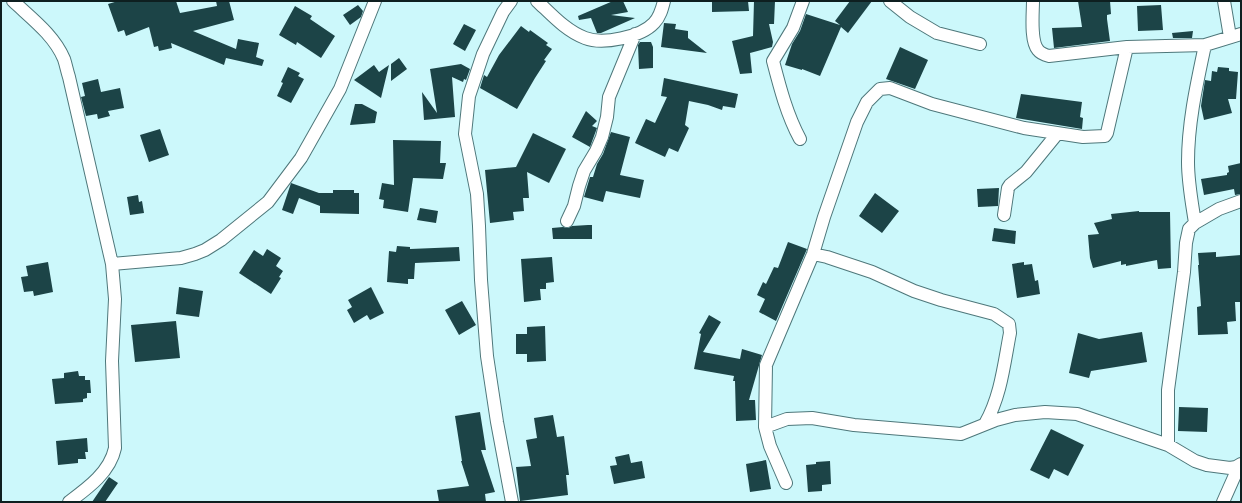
<svg xmlns="http://www.w3.org/2000/svg" width="1242" height="503" font-family="Merriweather,serif">
	<rect width="100%" height="100%" fill="#ccf8fb"/>
	<path fill="#1c4447" d="M118 1H176L180 13 217 6 216 1H229L234 20 193 31 236 49 238 39 259 43 256 57 264 60 262 66 226 58 224 65 171 43 172 48 159 51 158 46 154 47 149 27 126 36 124 30 118 32 108 4Z
		M613 1H623L628 12 611 15 635 18 601 33H597L591 18 579 20 578 16Z
		M712 1H748L749 11 712 12Z
		M754 1H775L774 24H769L773 42 772 47 750 53 752 73 740 74 732 41 753 36Z
		M850 1H872L848 33 841 27 820 76 802 69V70L785 65 792 44 800 31 806 14 840 25 835 21Z
		M1078 1H1110L1111 14 1107 15V19L1110 41 1054 48 1052 28 1082 27Z
		M358 5 363 11 361 17 350 25 343 15Z
		M1161 5 1163 30 1138 31 1137 6Z
		M295 6 312 16 310 19 335 36 321 58 297 42 296 45 279 35Z
		M664 23 676 24 675 29 688 31V38L707 53 661 47Z
		M464 24 476 30 465 51 453 44Z
		M521 26 529 32 530 30 548 43 546 45 552 49 544 60 546 61 535 78 517 109 480 88 484 75 487 77 499 55Z
		M1193 31 1192 38H1173L1172 33Z
		M640 42H651L653 47V68L639 69 638 45Z
		M900 47 928 60 915 89 886 79Z
		M399 58 407 69 391 81V64Z
		M461 64 470 69 466 80 464 79 463 82 452 77 455 117 424 120 422 92 437 113 430 69Z
		M374 65 379 72 389 65 381 98 354 80Z
		M288 67 300 73 298 76 304 79 291 103 277 96 283 83 281 82Z
		M1218 67 1229 68V71L1238 72 1236 99H1228L1232 113 1204 120 1201 106 1205 80 1211 81 1212 71 1217 72Z
		M664 78 738 94 735 108 723 106 722 110 708 105 689 101 685 125 689 128 678 152 669 148 665 157 635 143 646 119 655 123 667 97 661 96Z
		M98 79 101 92 120 88 124 108 108 111 110 116 98 119 97 114 86 116 81 97 85 96 82 83Z
		M1021 94 1082 102 1080 117 1083 118 1082 129 1016 118Z
		M355 104H362L377 112 375 123 350 125Z
		M586 111 597 121 592 126 597 128 590 147 572 137Z
		M160 129 169 155 149 162 140 135Z
		M611 132 630 137 620 175 644 180 640 198 606 191 603 202 584 197 590 177H593L597 164 603 154Z
		M533 133 566 149 549 183 527 172 529 198H523L524 211 513 212 514 220 490 223 485 170 516 167Z
		M393 140 441 141 440 163H446L443 179 413 178 408 212 383 208 384 200 379 199 382 183 394 185Z
		M1241 163V194L1235 195 1234 189 1204 195 1201 179 1227 175V173L1229 172 1228 166Z
		M291 183 319 193H333V190H354V193H359V214L320 213V206L299 198 293 214 282 210Z
		M999 188 998 206 978 207 977 189Z
		M875 193 899 211 882 233 859 216Z
		M138 195 139 202 142 201 144 213 130 215 127 197Z
		M420 208 438 211 436 223 417 220Z
		M1139 211V212H1170L1171 268 1158 269 1157 260 1126 266V264L1121 265V261L1093 268 1090 258 1088 235 1099 234 1094 223 1112 219 1111 214Z
		M588 225H592V239H553L552 228 563 227 568 228 572 226Z
		M994 228 1016 231 1015 244 992 241Z
		M788 242 807 249 776 321 759 312 765 299 757 295 763 282 766 284 774 267 778 268Z
		M397 246 410 247V249L459 247 460 261 415 263 414 279H408V284L387 282 389 251 396 252Z
		M267 249 281 258 276 266 283 271 279 277 281 278 271 294 239 273 254 250 263 256Z
		M1216 252V257L1241 255V302H1235L1236 321 1227 322 1228 334 1198 335 1197 307 1201 306 1198 265H1199L1198 253Z
		M552 257 554 282 546 283V289H540L541 300 524 302 521 259Z
		M48 262 53 292 34 296 33 291 24 292 21 277 28 276 26 266Z
		M1024 262V265L1032 264 1035 281 1038 280 1040 294 1017 298 1012 264Z
		M179 287 203 291 199 317 176 314Z
		M371 287 384 313 370 320 367 315 354 323 347 310 352 307 348 300Z
		M462 301 476 325 459 335 445 310Z
		M709 315 721 322 703 352 740 359 742 349 762 355 749 400H755L756 420 736 421 735 381H733L734 376 694 369 701 334 699 333Z
		M176 321 180 358 135 362 131 325Z
		M545 326 546 361 527 362V354H516V334H527V327Z
		M1142 332 1147 362 1091 371 1089 378 1069 373 1078 333 1099 339Z
		M78 371 79 376H85V380H90L91 393H87V398L83 399V402L55 404 52 379 64 378V373Z
		M1179 407 1208 408 1207 432 1178 431Z
		M480 412 486 450H481L495 492 485 494 486 502H439L437 490 469 486 461 461H462L455 416Z
		M553 415 557 437 564 436 569 475H566L568 495 520 501 516 467 531 466 526 440 537 438 534 418Z
		M1051 429 1084 445 1068 476 1054 469 1049 479 1030 470Z
		M87 438 88 452H85L86 459H78V463L58 465 56 441Z
		M629 454 631 463 642 461 645 478 614 484 610 466 617 465 615 457Z
		M766 460 771 489 750 492 746 464Z
		M830 461 831 484 822 485V491L808 492 806 465 816 464V462Z
		M109 477 118 483 105 502H92Z"/>
	<g fill="none" stroke-linecap="round" stroke-linejoin="round">
		<g stroke="#4e777a" stroke-width="14">
			<path id="minor" d="M13 1C31 18 54 35 64 59 66 65 67 71 69 77L112 264 115 299 112 361 115 448C110 472 88 488 69 502
				M511 1 503 12 483 54 469 96 465 134 477 194 479 226 481 280 487 356 497 422 512 502
				M537 1C551 14 566 31 585 38 603 45 641 37 654 23 660 17 662 9 664 1
				M890 1 910 17 937 33 980 44
				M1033 1C1033 13 1030 41 1038 50 1041 54 1045 55 1049 56L1127 47 1205 45 1241 34
				M1224 1 1230 37
				M800 139C787 115 780 88 773 61L793 28 803 1
				M1004 215 1008 188 1010 185 1026 172 1057 134
				M567 221 574 206 579 186 584 171 596 151 602 137 607 117 609 97 635 34
				M1195 223C1192 203 1188 183 1188 162 1188 122 1197 83 1205 45
				M813 254 827 257 872 272 914 291 941 300 994 314 1009 324 1010 333C1004 364 1001 396 985 424
				M112 264 181 258 195 254 205 250 221 240 268 202 301 158 340 89 375 1
				M765 427 787 419 812 418 854 425 961 434 996 420 1015 415 1045 412 1077 414 1168 445 1195 461 1207 465 1230 468 1236 467 1241 464
				M1168 445V390L1184 272 1186 243 1189 229 1195 223 1219 209 1241 201
				M786 483 770 446 765 427 766 365 813 254 824 217 857 122 867 102 880 89 890 88 932 104 1024 128 1083 137 1105 136 1107 133 1127 47
				M1223 502 1239 466"/>
		</g>
		<use href="#minor" stroke="#fff" stroke-width="12"/>
	</g>
	<rect width="1242" height="503" fill="none" stroke="#0e1f20" stroke-width="4"/>
</svg>
